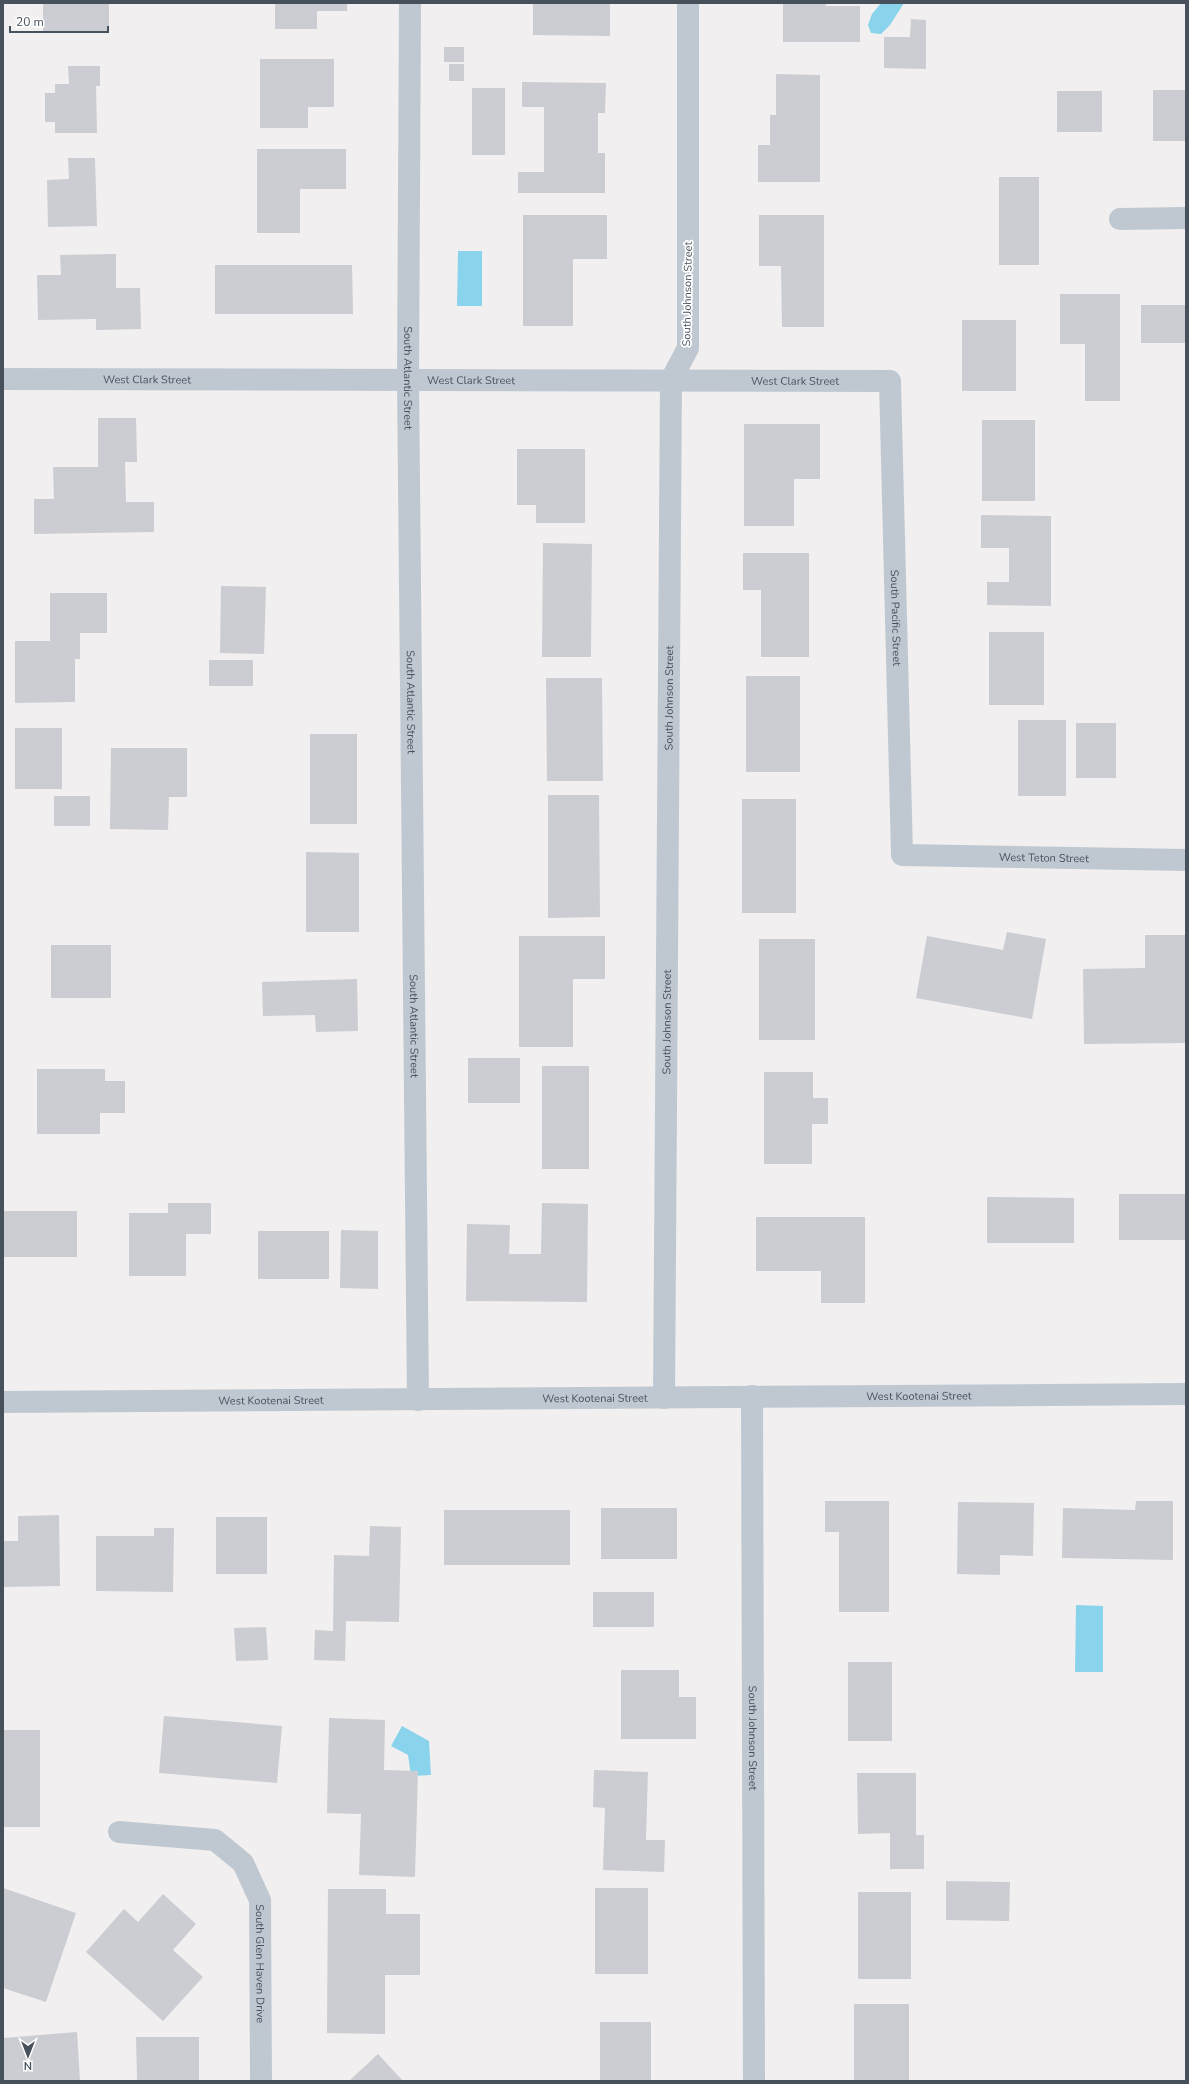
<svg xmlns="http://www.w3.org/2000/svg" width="1189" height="2084" font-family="'Nunito Sans',sans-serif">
	<rect width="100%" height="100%" fill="#f1efef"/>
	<path fill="#8ad3ec" d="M881 3H904L890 25 881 34 871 33 868 25 872 14Z
		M458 251H482V306H457Z
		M1076 1605 1103 1606V1672H1075Z
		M402 1726 429 1741 431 1775 411 1776 408 1755 391 1746Z"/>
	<path fill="#cbcdd3" d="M43 3H109V33H43Z
		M275 3H347V11H317V29H275Z
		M533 3H610V36L533 35Z
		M783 3H826V6H860V42H783Z
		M911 19 926 20V69L884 68V37H910Z
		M444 47H464V62H444Z
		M260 59H334V107H308V128H260Z
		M449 64H464V81H449Z
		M68 66H100V86H96L97 133H55V122H45V93H55V84H69Z
		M776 74 820 75V182H758V145H770V115H776Z
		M522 82 606 83 605 113H598V153H605V193H518V172H544V107H522Z
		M472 88H505V155H472Z
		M1153 90H1186V141H1153Z
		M1057 91H1102V132H1057Z
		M257 149H346V189H300V233H257Z
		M68 158H95L97 226 48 227 47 180 69 179Z
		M999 177H1039V265H999Z
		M523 215H607V259H573V326H523Z
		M759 215H824V327H782L781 266H759Z
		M116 254V288H140L141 329 96 330V319L38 320 37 275H61L60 255Z
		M215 265H352L353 314H215Z
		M1060 294H1120V401H1085V344H1060Z
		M1141 305H1186V343H1141Z
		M962 320H1016V391H962Z
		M98 418H136L137 462H125L126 502H154V532L34 534V499H54L53 467H98Z
		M982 420H1035V501H982Z
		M744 424H820V479H794V526H744Z
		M517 449H585V523H536V505H517Z
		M981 515 1051 516V606L987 605V582H1009V548H981Z
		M543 543 592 544 591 657H542Z
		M743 553H809V657H761V590H743Z
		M221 586 266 587 264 654 220 653Z
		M50 593H107V633H80V659H75V702L15 703V641H50Z
		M989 632H1044V705H989Z
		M209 660H253V686H209Z
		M746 676H800V772H746Z
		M546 678H602L603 781H547Z
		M1018 720H1066V796H1018Z
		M1076 723H1116V778H1076Z
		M15 728H62V789H15Z
		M310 734H357V824H310Z
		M111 748H187V797H169L168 830 110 829Z
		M548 795H599L600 917 548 918Z
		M54 796H90V826H54Z
		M742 799H796V913H742Z
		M306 852 359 853V932H306Z
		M1007 932 1046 939 1032 1019 916 998 927 936 1003 950Z
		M1145 935H1186V1043L1084 1044 1083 969 1145 968Z
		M519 936H605V979H573V1047H519Z
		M759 939H815V1040H759Z
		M51 945H111V998H51Z
		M357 979 358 1031 316 1032 315 1015 263 1016 262 982Z
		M468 1058H520V1103H468Z
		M542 1066H589V1169H542Z
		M37 1069H105V1081H125V1113H100V1134H37Z
		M764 1072H813V1098H828V1124H812V1164H764Z
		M1119 1194H1186V1240H1119Z
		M987 1197 1074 1198V1243H987Z
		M168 1203H211V1234H186V1276H129V1213H168Z
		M542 1203 588 1204 587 1302 466 1301 467 1224 510 1225 509 1254H541Z
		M3 1211H77V1257H3Z
		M756 1217H865V1303H821V1271H756Z
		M341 1230 378 1231V1289L340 1288Z
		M258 1231H329V1279H258Z
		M825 1501H889V1612H839V1532H825Z
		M1136 1501H1173V1560L1062 1558 1063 1508 1135 1510Z
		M958 1502 1034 1503 1033 1556 1000 1555V1575L957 1574Z
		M601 1508H677V1559H601Z
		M444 1510H570V1565H444Z
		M59 1515 60 1586 3 1587V1541H18V1516Z
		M216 1517H267V1574H216Z
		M370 1526 401 1527 399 1622 346 1621 345 1661 314 1660 315 1630 333 1631 334 1555 369 1556Z
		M154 1528H174L173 1592 96 1591V1536H154Z
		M593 1592H654V1627H593Z
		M266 1627 268 1660 236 1661 234 1628Z
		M848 1662H892V1741H848Z
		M621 1670H679V1697H696V1739H621Z
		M164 1716 282 1726 277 1783 159 1773Z
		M329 1718 385 1720 384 1770 418 1771 415 1877 359 1875 361 1814 327 1813Z
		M3 1730H40V1827H3Z
		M594 1770 648 1772 646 1840H665L664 1872 603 1870 605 1808 593 1807Z
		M857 1773H916V1835H924V1869H890V1833L858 1834Z
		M946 1881 1010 1882 1009 1921 946 1920Z
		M3 1888 76 1913 46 2002 3 1988Z
		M595 1888H648V1974H595Z
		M328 1889H386V1914H420V1975H385V2034L327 2033Z
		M858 1892H911V1979H858Z
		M163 1894 196 1924 173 1950 203 1977 163 2021 86 1952 124 1909 138 1922Z
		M854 2004H909V2080H854Z
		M600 2022H651V2081H600Z
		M77 2032 80 2081H3V2038Z
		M136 2037H199V2081H137Z
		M378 2054 403 2081H349Z"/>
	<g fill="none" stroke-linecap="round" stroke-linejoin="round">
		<g stroke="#bfc8d1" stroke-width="22">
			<path id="s1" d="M410 3 408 380 418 1400"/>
			<path d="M1120 219 1186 218"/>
			<path id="s2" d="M3 379 890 381 902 855 1186 860"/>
			<path id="s3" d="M752 1396 754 2081"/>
			<path id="s4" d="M664 1398 671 380 688 348V3"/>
			<path id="s5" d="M3 1402 1186 1394"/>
			<path id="s6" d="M119 1832 215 1840 243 1863 260 1900 261 2081"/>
		</g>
	</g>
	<g text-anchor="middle" stroke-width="3.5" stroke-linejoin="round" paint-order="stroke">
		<g font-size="11" fill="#47515c" stroke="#fff">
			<text transform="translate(687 294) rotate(-89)" y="4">South Johnson Street</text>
			<text dy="4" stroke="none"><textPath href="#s1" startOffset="375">South Atlantic Street</textPath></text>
			<text dy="4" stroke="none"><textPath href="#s2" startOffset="144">West Clark Street</textPath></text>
			<text dy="4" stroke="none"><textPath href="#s2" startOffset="468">West Clark Street</textPath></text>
			<text dy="4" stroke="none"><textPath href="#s2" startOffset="792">West Clark Street</textPath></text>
			<text dy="4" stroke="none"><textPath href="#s2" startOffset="1124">South Pacific Street</textPath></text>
			<text dy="4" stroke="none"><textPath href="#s4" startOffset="700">South Johnson Street</textPath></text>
			<text dy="4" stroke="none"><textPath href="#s1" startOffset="699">South Atlantic Street</textPath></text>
			<text dy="4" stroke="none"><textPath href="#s2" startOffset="1503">West Teton Street</textPath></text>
			<text dy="4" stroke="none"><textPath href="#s4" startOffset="376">South Johnson Street</textPath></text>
			<text dy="4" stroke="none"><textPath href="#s1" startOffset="1023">South Atlantic Street</textPath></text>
			<text dy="4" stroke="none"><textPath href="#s5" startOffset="916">West Kootenai Street</textPath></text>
			<text dy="4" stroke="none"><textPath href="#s5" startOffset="592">West Kootenai Street</textPath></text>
			<text dy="4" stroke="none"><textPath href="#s5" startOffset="268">West Kootenai Street</textPath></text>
			<text dy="4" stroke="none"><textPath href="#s3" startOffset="342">South Johnson Street</textPath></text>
			<text dy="4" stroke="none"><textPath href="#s6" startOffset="237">South Glen Haven Drive</textPath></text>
		</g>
	</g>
	<rect width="1189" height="2084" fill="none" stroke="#47515c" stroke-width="8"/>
	<g transform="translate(28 2056) rotate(180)" stroke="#ffffff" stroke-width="3" paint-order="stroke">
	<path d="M0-3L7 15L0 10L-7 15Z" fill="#47515c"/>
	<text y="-6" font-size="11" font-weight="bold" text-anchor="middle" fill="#47515c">N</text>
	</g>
	<path d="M10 26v6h98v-6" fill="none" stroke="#47515c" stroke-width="2"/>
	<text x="16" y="26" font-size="12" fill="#47515c" stroke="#ffffff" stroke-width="3" paint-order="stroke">20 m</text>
</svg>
